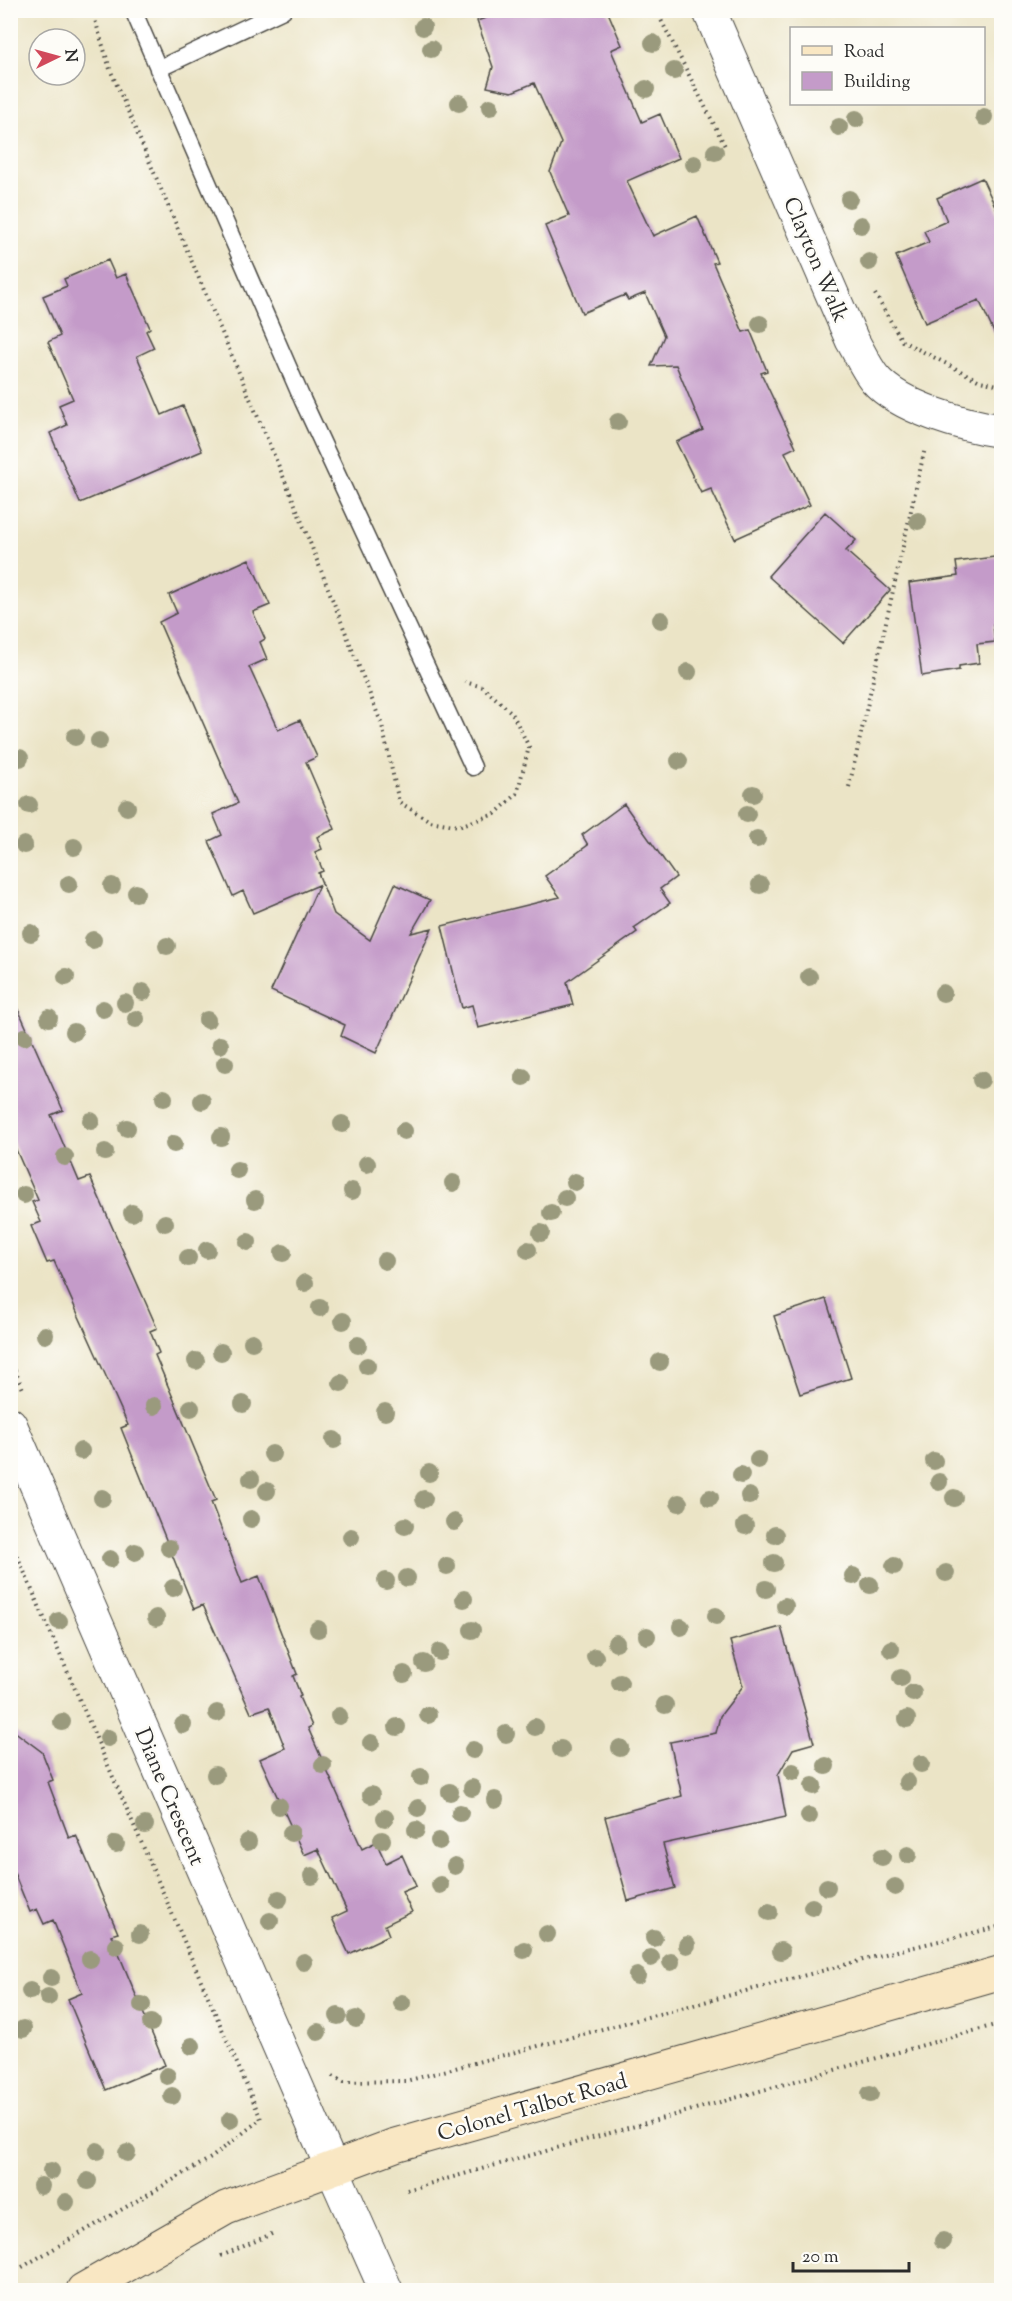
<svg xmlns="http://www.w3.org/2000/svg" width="1012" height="2301" font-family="'Sorts Mill Goudy',serif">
	<rect width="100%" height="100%" fill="#fdfcf7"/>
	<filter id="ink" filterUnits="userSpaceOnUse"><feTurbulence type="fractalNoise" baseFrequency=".0167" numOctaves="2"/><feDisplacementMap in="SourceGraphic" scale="12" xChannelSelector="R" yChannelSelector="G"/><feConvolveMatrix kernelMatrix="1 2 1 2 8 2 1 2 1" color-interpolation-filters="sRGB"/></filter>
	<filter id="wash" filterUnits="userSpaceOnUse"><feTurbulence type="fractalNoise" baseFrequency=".008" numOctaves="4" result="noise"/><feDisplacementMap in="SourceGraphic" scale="24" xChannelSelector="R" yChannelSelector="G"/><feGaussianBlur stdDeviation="1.35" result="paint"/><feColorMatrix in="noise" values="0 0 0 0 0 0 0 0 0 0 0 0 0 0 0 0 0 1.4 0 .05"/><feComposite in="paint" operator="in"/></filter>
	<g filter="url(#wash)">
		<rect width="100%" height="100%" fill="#ebe4c6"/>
		<g id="blocks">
			<path fill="#c49bc9" d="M508 10H607L622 45 611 50 642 122 660 114 679 158 627 181 653 236 697 216 717 262 713 263 743 332 750 330 767 371 761 373 796 447 785 452 810 505 735 539 711 489 701 493 676 442 703 430 676 365 651 366 664 336 645 293 628 300 625 295 582 313 545 226 569 216 550 172 561 143 534 83 512 92 487 87 493 67 477 21Z
				M982 178 1002 221V350L979 300 925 323 896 256 929 242 924 231 947 221 937 198Z
				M108 260 116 278 126 274 150 328 146 331 154 348 137 356 162 415 183 406 202 451 80 503 50 433 67 425 59 405 73 399 48 342 60 336 43 296 67 286 64 279Z
				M825 512 856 540 846 551 890 590 843 643 768 576Z
				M1002 556V624L993 625 995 642 977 644 979 663 959 666V670L922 676 909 583 958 576 956 562Z
				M249 559 270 605 253 612 265 639 260 642 267 659 249 667 278 730 300 720 317 757 306 762 335 829 317 837 322 849 315 852 323 871 318 873 334 914 370 940 395 884 430 900 411 933 432 928 376 1053 341 1036 345 1025 271 991 319 885 253 913 243 891 233 896 209 841 222 835 213 814 238 803 159 622 177 613 169 595Z
				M624 804 676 877 660 889 670 903 634 928 637 932 567 982 573 1005 478 1028 472 1005 462 1008 442 926 560 897 545 876 588 845 582 835Z
				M11 993 63 1110 51 1115 79 1181 90 1177 157 1328 150 1331 159 1353 155 1355 216 1500 211 1502 242 1583 259 1576 297 1674 293 1676 301 1696 299 1697 312 1726 308 1728 362 1849 376 1842 386 1863 402 1855 416 1886 402 1892 412 1912 385 1925 389 1935 349 1954 332 1918 347 1911 318 1849 304 1855 260 1759 285 1748 269 1707 251 1713 203 1605 194 1609 121 1428 128 1425 54 1261 47 1263 31 1226 41 1222 32 1202 38 1200 10 1136Z
				M826 1299 851 1378 800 1394 774 1316Z
				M781 1627 814 1743 793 1749 778 1775 786 1817 663 1844 675 1888 628 1901 605 1817 682 1796 670 1742 716 1733 720 1716 743 1686 730 1641Z
				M10 1728 42 1752 53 1780 48 1782 69 1838 76 1835 118 1933 111 1935 165 2065 106 2090 68 1999 82 1993 53 1920 44 1924 37 1909 30 1912 10 1863Z"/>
		</g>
	</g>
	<g filter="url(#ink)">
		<use href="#blocks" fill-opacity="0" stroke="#484742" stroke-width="1.5"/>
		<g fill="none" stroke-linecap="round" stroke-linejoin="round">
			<g stroke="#484742" stroke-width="19">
				<path id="service" d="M133 10 303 401 473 767
					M158 69 283 10"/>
			</g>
			<g stroke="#484742" stroke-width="35">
				<path id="minor" d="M709 10 852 340C859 352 866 368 875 379 900 408 966 426 1002 431
					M10 1424 332 2168"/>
			</g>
			<g stroke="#484742" stroke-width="35">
				<path id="tertiary" d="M332 2168 386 2290"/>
			</g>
			<g stroke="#484742" stroke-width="35">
				<path id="secondary" d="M83 2290 226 2208 395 2145 1002 1972"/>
			</g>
			<path stroke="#484742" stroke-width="4" stroke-dasharray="1.5 4.5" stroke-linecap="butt" d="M92 10 110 69 294 502 382 725 399 802 430 821 459 826 495 814 517 794 529 747 512 713 483 687 465 682
				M656 10 725 146
				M163 11 177 10
				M875 294 902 341 980 381 1002 386
				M849 787 925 448
				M10 1359 23 1389
				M10 1539 261 2119 211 2158 10 2274
				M333 2076 344 2082 406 2081 897 1951 1002 1926
				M407 2190 1002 2023
				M221 2256 274 2233"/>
			<use href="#service" stroke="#fff" stroke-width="16"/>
			<use href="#minor" stroke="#fff" stroke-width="33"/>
			<use href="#tertiary" stroke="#fff" stroke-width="33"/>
			<use href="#secondary" stroke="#f9e7c3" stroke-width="33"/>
		</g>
		<g fill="#9a9a7d">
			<circle cx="423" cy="27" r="9"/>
			<circle cx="653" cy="43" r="9"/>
			<circle cx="431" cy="49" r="9"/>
			<circle cx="674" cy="71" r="9"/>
			<circle cx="646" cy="89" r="9"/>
			<circle cx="459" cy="103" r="9"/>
			<circle cx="490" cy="107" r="9"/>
			<circle cx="984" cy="117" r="9"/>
			<circle cx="856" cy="119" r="9"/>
			<circle cx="839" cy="127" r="9"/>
			<circle cx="715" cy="152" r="9"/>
			<circle cx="694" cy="164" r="9"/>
			<circle cx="849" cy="199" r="9"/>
			<circle cx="861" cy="225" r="9"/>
			<circle cx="869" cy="262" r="9"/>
			<circle cx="760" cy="324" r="9"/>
			<circle cx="618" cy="422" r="9"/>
			<circle cx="918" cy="521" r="9"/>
			<circle cx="661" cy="620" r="9"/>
			<circle cx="688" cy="672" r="9"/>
			<circle cx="75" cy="737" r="9"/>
			<circle cx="99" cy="741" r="9"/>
			<circle cx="20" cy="758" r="9"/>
			<circle cx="679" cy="761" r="9"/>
			<circle cx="753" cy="794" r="9"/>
			<circle cx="29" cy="805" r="9"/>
			<circle cx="127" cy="807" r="9"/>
			<circle cx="747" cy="814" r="9"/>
			<circle cx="757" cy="839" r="9"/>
			<circle cx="24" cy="845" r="9"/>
			<circle cx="74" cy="847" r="9"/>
			<circle cx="69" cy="884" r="9"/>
			<circle cx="760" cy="885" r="9"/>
			<circle cx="112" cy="886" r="9"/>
			<circle cx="136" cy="893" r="9"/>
			<circle cx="31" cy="933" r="9"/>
			<circle cx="93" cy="940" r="9"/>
			<circle cx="167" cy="946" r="9"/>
			<circle cx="66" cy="977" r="9"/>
			<circle cx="809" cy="977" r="9"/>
			<circle cx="143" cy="992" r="9"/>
			<circle cx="943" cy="993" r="9"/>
			<circle cx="125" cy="1003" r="9"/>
			<circle cx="103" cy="1009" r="9"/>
			<circle cx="49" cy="1018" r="9"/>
			<circle cx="136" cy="1019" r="9"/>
			<circle cx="207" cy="1020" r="9"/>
			<circle cx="74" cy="1032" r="9"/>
			<circle cx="24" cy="1037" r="9"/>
			<circle cx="220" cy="1045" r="9"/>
			<circle cx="225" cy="1064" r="9"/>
			<circle cx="523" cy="1077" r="9"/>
			<circle cx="981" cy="1080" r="9"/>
			<circle cx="164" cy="1098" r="9"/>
			<circle cx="202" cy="1101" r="9"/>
			<circle cx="91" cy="1121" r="9"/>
			<circle cx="342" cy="1124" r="9"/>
			<circle cx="127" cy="1128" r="9"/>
			<circle cx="404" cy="1131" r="9"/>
			<circle cx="221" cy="1137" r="9"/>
			<circle cx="174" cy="1144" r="9"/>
			<circle cx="105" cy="1152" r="9"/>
			<circle cx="65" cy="1157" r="9"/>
			<circle cx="367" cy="1164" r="9"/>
			<circle cx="237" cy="1170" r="9"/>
			<circle cx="575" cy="1182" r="9"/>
			<circle cx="453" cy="1183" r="9"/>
			<circle cx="352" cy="1191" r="9"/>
			<circle cx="24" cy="1195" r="9"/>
			<circle cx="565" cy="1198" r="9"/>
			<circle cx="255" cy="1200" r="9"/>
			<circle cx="132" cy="1213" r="9"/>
			<circle cx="551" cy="1213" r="9"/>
			<circle cx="165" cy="1223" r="9"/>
			<circle cx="541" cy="1233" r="9"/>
			<circle cx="248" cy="1242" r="9"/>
			<circle cx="207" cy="1250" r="9"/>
			<circle cx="528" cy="1250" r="9"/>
			<circle cx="283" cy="1253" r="9"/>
			<circle cx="188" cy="1258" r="9"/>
			<circle cx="385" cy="1261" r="9"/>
			<circle cx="305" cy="1283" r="9"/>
			<circle cx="320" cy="1308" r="9"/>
			<circle cx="343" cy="1321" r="9"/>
			<circle cx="45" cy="1335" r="9"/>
			<circle cx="252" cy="1342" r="9"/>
			<circle cx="358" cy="1345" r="9"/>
			<circle cx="221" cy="1352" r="9"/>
			<circle cx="196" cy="1361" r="9"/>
			<circle cx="660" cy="1362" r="9"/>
			<circle cx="367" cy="1366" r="9"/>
			<circle cx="341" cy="1383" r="9"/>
			<circle cx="243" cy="1404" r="9"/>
			<circle cx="154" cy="1406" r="9"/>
			<circle cx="191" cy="1408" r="9"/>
			<circle cx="385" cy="1412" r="9"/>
			<circle cx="334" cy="1440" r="9"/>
			<circle cx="81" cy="1451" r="9"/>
			<circle cx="272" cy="1454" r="9"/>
			<circle cx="758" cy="1460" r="9"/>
			<circle cx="934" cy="1461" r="9"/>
			<circle cx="429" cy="1473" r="9"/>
			<circle cx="741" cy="1475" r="9"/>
			<circle cx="251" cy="1479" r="9"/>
			<circle cx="939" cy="1482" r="9"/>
			<circle cx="267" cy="1491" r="9"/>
			<circle cx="749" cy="1496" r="9"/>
			<circle cx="102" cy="1498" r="9"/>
			<circle cx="710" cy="1498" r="9"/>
			<circle cx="954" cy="1498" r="9"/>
			<circle cx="424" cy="1499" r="9"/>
			<circle cx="679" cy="1503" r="9"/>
			<circle cx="251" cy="1519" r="9"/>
			<circle cx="454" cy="1522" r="9"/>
			<circle cx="405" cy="1526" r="9"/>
			<circle cx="745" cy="1526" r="9"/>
			<circle cx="775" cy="1535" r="9"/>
			<circle cx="351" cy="1537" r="9"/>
			<circle cx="169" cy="1548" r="9"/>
			<circle cx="135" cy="1552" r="9"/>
			<circle cx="110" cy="1559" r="9"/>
			<circle cx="774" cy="1563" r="9"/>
			<circle cx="447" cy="1566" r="9"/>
			<circle cx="894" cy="1566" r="9"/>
			<circle cx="946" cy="1573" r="9"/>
			<circle cx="853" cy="1576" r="9"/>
			<circle cx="407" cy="1578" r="9"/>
			<circle cx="386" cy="1581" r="9"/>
			<circle cx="870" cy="1585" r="9"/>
			<circle cx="173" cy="1588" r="9"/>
			<circle cx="766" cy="1589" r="9"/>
			<circle cx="464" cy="1599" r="9"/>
			<circle cx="785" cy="1606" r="9"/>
			<circle cx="716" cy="1616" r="9"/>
			<circle cx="156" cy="1618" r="9"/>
			<circle cx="59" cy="1621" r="9"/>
			<circle cx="681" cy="1627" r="9"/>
			<circle cx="318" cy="1629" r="9"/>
			<circle cx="472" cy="1630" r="9"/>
			<circle cx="647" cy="1636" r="9"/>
			<circle cx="616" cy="1643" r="9"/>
			<circle cx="891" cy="1649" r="9"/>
			<circle cx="440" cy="1652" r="9"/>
			<circle cx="595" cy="1657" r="9"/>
			<circle cx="424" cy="1663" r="9"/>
			<circle cx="404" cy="1674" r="9"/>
			<circle cx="901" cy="1678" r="9"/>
			<circle cx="620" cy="1683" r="9"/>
			<circle cx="913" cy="1693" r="9"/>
			<circle cx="665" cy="1705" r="9"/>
			<circle cx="217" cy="1713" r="9"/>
			<circle cx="428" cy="1715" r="9"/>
			<circle cx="339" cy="1716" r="9"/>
			<circle cx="907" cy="1719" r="9"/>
			<circle cx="62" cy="1722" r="9"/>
			<circle cx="183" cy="1725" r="9"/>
			<circle cx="397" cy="1727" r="9"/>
			<circle cx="535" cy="1727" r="9"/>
			<circle cx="506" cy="1734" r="9"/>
			<circle cx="108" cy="1738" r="9"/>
			<circle cx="371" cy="1743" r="9"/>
			<circle cx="620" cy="1748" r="9"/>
			<circle cx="561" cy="1749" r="9"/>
			<circle cx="473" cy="1750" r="9"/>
			<circle cx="921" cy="1764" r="9"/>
			<circle cx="323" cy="1765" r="9"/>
			<circle cx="826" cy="1766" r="9"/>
			<circle cx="793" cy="1772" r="9"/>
			<circle cx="215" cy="1775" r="9"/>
			<circle cx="421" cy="1777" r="9"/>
			<circle cx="907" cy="1782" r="9"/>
			<circle cx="813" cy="1786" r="9"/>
			<circle cx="472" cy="1788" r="9"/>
			<circle cx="450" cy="1792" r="9"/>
			<circle cx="371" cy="1795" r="9"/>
			<circle cx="495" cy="1800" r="9"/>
			<circle cx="279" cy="1806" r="9"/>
			<circle cx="418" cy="1808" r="9"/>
			<circle cx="460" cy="1813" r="9"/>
			<circle cx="809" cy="1816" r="9"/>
			<circle cx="385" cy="1818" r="9"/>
			<circle cx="145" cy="1825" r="9"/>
			<circle cx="416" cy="1830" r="9"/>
			<circle cx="291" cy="1833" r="9"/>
			<circle cx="382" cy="1840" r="9"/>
			<circle cx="439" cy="1841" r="9"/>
			<circle cx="248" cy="1842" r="9"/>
			<circle cx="116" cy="1844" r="9"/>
			<circle cx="908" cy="1855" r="9"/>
			<circle cx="882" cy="1857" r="9"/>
			<circle cx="455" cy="1866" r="9"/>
			<circle cx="312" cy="1876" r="9"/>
			<circle cx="440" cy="1885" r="9"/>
			<circle cx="827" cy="1887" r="9"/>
			<circle cx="895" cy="1887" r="9"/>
			<circle cx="279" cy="1899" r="9"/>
			<circle cx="812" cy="1907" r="9"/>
			<circle cx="769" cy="1912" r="9"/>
			<circle cx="270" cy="1921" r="9"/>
			<circle cx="140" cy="1934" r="9"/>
			<circle cx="547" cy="1934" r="9"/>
			<circle cx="654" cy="1938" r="9"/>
			<circle cx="687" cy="1945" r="9"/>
			<circle cx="116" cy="1946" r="9"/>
			<circle cx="524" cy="1950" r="9"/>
			<circle cx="781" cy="1951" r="9"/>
			<circle cx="651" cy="1958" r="9"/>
			<circle cx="90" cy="1959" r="9"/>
			<circle cx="304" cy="1962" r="9"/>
			<circle cx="671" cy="1962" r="9"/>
			<circle cx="637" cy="1976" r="9"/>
			<circle cx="51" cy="1978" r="9"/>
			<circle cx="30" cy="1991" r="9"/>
			<circle cx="48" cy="1997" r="9"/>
			<circle cx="402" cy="2003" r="9"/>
			<circle cx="142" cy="2005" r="9"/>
			<circle cx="338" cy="2016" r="9"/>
			<circle cx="356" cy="2019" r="9"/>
			<circle cx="151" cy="2023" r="9"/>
			<circle cx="23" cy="2029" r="9"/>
			<circle cx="318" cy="2032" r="9"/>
			<circle cx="192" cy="2046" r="9"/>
			<circle cx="167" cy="2076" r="9"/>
			<circle cx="870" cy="2094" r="9"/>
			<circle cx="172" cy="2096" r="9"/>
			<circle cx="230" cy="2120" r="9"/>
			<circle cx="97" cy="2151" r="9"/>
			<circle cx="127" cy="2153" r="9"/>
			<circle cx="51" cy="2171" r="9"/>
			<circle cx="88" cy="2181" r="9"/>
			<circle cx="41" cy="2186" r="9"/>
			<circle cx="66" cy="2202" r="9"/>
			<circle cx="943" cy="2241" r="9"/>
		</g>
	</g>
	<g text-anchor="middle" stroke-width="5" stroke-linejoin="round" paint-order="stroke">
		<g font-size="22" fill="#2b2b2b" stroke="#fdfcf7">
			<text transform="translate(817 259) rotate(67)" y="8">Clayton Walk</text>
			<text transform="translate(171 1796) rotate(67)" y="8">Diane Crescent</text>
			<text transform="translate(532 2106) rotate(-16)" y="8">Colonel Talbot Road</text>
		</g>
	</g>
	<rect width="1012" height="2301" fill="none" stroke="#fdfcf7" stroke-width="36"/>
	<rect x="790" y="27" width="195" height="78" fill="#fdfcf7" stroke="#a9a8a5" stroke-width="1.5"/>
	<rect x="802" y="46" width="30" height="9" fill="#f9e7c3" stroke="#a9a8a5" stroke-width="1.5"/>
	<text x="844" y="57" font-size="18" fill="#2b2b2b">Road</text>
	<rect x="802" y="72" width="30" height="18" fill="#c49bc9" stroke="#a9a8a5" stroke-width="1.5"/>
	<text x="844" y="87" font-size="18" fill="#2b2b2b">Building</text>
	<g transform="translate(57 57) rotate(85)"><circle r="28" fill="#fdfcf7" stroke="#a9a8a5" stroke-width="1.5"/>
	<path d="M0-4.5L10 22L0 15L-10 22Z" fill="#d1495b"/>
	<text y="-9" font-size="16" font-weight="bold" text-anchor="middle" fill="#2b2b2b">N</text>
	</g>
	<path d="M793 2262v9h116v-9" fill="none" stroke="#2b2b2b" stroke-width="3"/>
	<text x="802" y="2262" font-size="18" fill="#2b2b2b" stroke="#fdfcf7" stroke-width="4.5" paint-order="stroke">20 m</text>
</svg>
